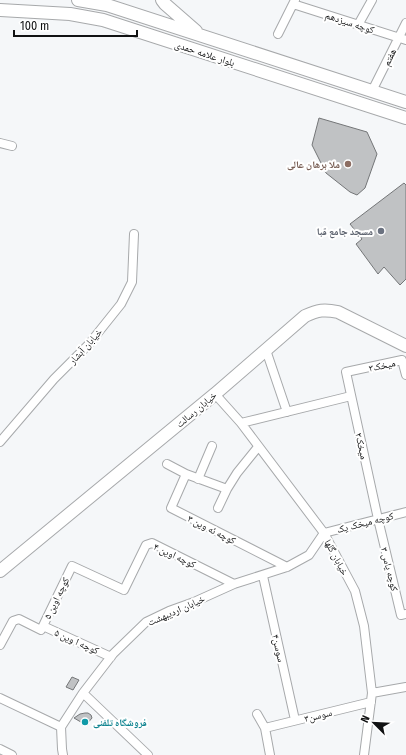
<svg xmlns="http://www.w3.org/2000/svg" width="406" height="755" font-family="'Fira Sans Condensed','Noto Naskh Arabic',sans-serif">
	<rect width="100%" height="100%" fill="#f5f7f9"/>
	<path fill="#c0c2c4" stroke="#747678" d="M319 118 367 132 377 154 365 188 357 195 350 192 326 173 312 145Z
		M404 183 406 185V279L400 285 384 267 378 274 356 244 362 239 350 224Z
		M72 677 79 680 73 690 66 687Z
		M85 713H88L91 715 92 718 86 725 74 718 80 714Z"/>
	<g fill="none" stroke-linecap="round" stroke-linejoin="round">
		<g stroke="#a7a9ab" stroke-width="10">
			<path id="street" d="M293 4 406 40
				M358 25 372 0
				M278 34 295 0
				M372 91 406 23
				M0 143 12 146
				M266 350 287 412
				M406 375 402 360 346 372 378 519 401 615 406 614
				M215 394 241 423 324 533 355 591 364 626 372 693 364 755
				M241 423 351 396
				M0 442 54 379 89 344 121 304 132 282 134 234
				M167 464 186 474 227 489
				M186 474 171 508 287 567
				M198 479 212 446
				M218 508 227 489 237 473 258 447
				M263 576 295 720
				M43 626 111 657
				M0 645 13 621 19 619 41 630 72 566 124 590 146 545 152 543 234 584
				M83 693 148 755
				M372 693 406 687
				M0 698 61 727
				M257 714 265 728 270 755
				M265 728 371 702
				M0 749 12 755
				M63 755 62 749 61 727 83 693 113 654 146 622 169 611 194 602 234 584 287 567 309 555 324 533 406 512"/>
		</g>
		<g stroke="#a7a9ab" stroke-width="14">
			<path id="secondary" d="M78 0 107 5 406 102
				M162 0 165 4 196 31
				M0 10 70 14 103 20 406 118
				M0 571 215 394 305 316C318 310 324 309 338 312L406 346"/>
		</g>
		<use href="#street" stroke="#fff" stroke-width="8"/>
		<use href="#secondary" stroke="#fff" stroke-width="12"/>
	</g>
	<circle fill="#8d6e63" stroke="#fff" stroke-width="1.5" cx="348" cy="164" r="4"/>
	<circle fill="#6b7280" stroke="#fff" stroke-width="1.5" cx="381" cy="231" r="4"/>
	<circle fill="#0f9aa8" stroke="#fff" stroke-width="1.5" cx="85" cy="722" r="4"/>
	<g text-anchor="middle" stroke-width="4" stroke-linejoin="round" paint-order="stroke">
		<g font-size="10" fill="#111213" stroke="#fff">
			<text transform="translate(350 22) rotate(18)" y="4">کوچه سیزدهم</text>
			<text transform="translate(205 53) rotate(18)" y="4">بلوار علامه حمدی</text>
			<text transform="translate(389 57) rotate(-64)" y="4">هفتم</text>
			<text transform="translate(85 346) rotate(-48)" y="4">خیابان آبشار</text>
			<text transform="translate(382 365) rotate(-12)" y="4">میخک۳</text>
			<text transform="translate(196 409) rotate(-40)" y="4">خیابان رسالت</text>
			<text transform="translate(362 446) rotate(78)" y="4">میخک۲</text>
			<text transform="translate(365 522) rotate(-14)" y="4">کوچه میخک یک</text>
			<text transform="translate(212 529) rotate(27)" y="4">کوچه ئه وین ۳</text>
			<text transform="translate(175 555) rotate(25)" y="4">کوچه اوین ۴</text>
			<text transform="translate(337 557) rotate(62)" y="4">خیابان گلها</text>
			<text transform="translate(390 569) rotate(76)" y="4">کوچه یاس ۳</text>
			<text transform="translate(56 598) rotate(-64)" y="4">کوچه اوین ۵</text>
			<text transform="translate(176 610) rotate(-24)" y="4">خیابان اردیبهشت</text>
			<text transform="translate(77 641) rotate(24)" y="4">کوچه ا وین ۵</text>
			<text transform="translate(279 648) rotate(77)" y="4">سوسن۴</text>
			<text transform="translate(318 715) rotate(-14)" y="4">سوسن۳</text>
		</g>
		<g font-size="10" font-weight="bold" fill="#785e54" stroke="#fff" text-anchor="end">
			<text x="340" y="168">ملا برهان عالی</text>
		</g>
		<g font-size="10" font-weight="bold" fill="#5b616d" stroke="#fff" text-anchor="end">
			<text x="373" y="235">مسجد جامع قبا</text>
		</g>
		<g font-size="10" font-weight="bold" fill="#0d838f" stroke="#fff" text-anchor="start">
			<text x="93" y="726">فروشگاه تلفنی</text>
		</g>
	</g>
	<g transform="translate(374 723) rotate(294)" stroke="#ffffff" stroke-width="3" paint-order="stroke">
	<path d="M0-3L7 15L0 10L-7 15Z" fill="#111213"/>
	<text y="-6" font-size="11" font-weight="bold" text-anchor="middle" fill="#111213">N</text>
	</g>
	<path d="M14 30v6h123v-6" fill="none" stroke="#111213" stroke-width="2"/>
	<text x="20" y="30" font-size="12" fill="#111213" stroke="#ffffff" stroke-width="3" paint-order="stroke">100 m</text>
</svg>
